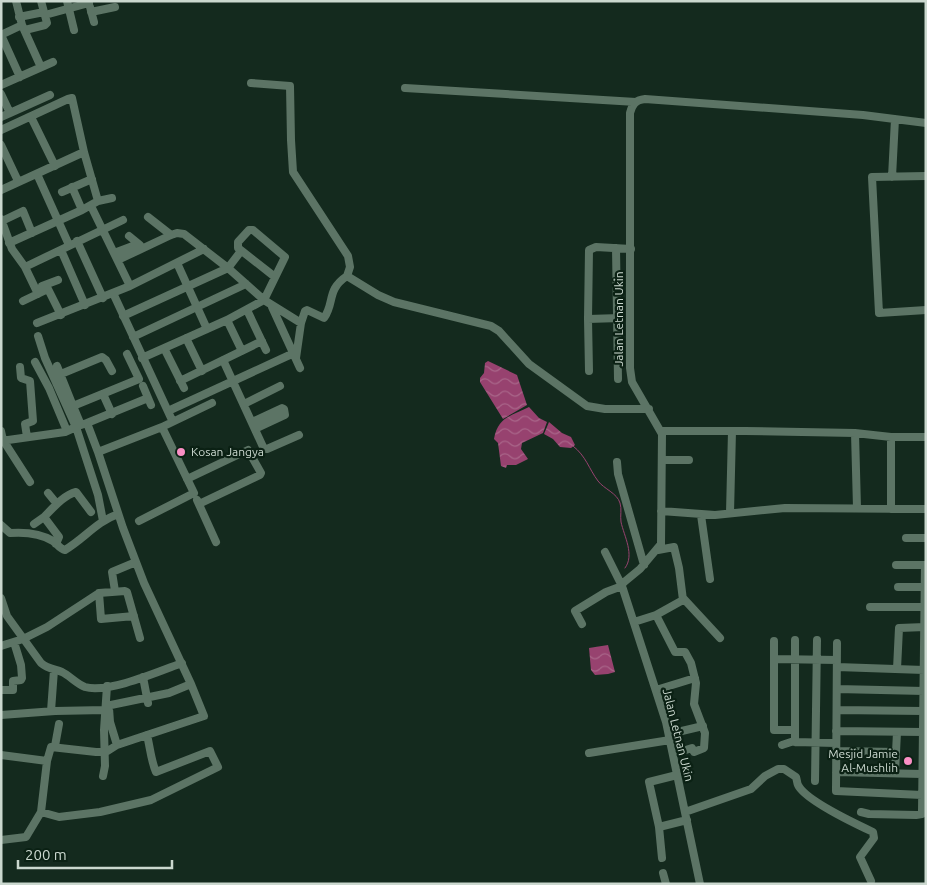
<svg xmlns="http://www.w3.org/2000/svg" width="927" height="885" font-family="Ubuntu,sans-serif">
	<defs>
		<pattern id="water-waves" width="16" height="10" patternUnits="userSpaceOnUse" patternTransform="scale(1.25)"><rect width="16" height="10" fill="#97426f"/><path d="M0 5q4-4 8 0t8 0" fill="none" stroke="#a96589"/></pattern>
	</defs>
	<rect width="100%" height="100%" fill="#142a1e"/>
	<path fill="url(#water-waves)" d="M488 361 517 375 527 405 503 419 480 382V378L484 373 485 363Z
		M529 407 539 418 547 422 543 433 522 443 521 449 528 459 516 465H507L506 468 501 466 498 443 494 439C498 417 511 416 529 407Z
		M549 422 562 433 571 437 575 445 571 448 560 447 553 439 544 434Z
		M608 645 615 672 608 674 595 675 591 670 589 648Z"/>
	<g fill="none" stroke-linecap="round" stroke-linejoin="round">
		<path stroke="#97426f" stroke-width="1" d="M573 446C586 456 589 469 598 481 604 489 617 493 620 503 622 509 620 516 621 522 624 536 635 555 625 568"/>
		<path stroke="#5c7465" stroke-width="8" d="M16 1 22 25 40 65
			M67 1 74 30
			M90 7 94 22
			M91 12 115 7
			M45 15 89 3
			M19 17 44 12
			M25 30 45 25 47 23 41 1
			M1 35 20 77
			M1 35 22 25
			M251 83 290 86 291 140 293 172 348 256 350 267 347 276 378 295 394 302 491 326 499 331 529 364 587 406 605 409H649
			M1 85 53 62
			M405 88 636 102
			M1 94 10 113 1 117
			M10 113 50 95
			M31 117 55 166
			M1 130 68 99 72 98 84 152 98 201
			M1 145 18 181
			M37 174 69 245
			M926 176 872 177 879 313 926 310
			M892 177 895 119
			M72 187 82 210
			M1 190 84 152
			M62 192 92 179
			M91 206 130 286
			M148 217 171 235
			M1 219 12 249 25 267 38 294
			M2 221 23 211 32 233
			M129 236 140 245
			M77 241 103 298
			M9 243 82 210 98 201 112 198
			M616 248 618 379
			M61 250 85 305
			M114 253 138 244
			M118 260 171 235 177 233 184 234 228 268 264 300 301 323
			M177 263 207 329
			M25 267 123 220
			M46 285 61 315
			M42 286 58 280
			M113 293 172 420
			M23 301 48 289
			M272 307 300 368
			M247 310 266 350
			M123 316 228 268 241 251
			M588 319 620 318
			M227 320 242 351
			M37 323 130 286 204 249
			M133 337 246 284
			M186 338 202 371
			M164 348 184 388
			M142 358 227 320 264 300 285 257 253 230H249L238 242V248L275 277
			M296 358 301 323 305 311 307 310 324 318C335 303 326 290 347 276
			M223 360 264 449H267L299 435
			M35 362 49 388 67 431
			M57 366 73 406
			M20 367 21 378 30 381 33 421 25 424 27 437
			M589 371 588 319 589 250 596 247 631 249
			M61 374 102 357 106 360 112 371
			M180 381 262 341
			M143 386 151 405
			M103 394 112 414
			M244 404 280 386
			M168 411 294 353
			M252 422 282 408 284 409 285 415 255 429
			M87 423 81 425 73 406 139 379 127 354
			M76 427 98 495 103 521
			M162 427 212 403
			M1 431 3 440 30 482
			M661 431H745L855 433 891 437H926
			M855 433 857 508
			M891 437V509
			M1 441 65 432 76 427 45 358 38 336
			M98 452 87 423 148 398
			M662 460H689
			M617 462 618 474 644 565
			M187 479 248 450 261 473 260 475 199 504
			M48 493 57 504
			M197 500 216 542
			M661 511 715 515 785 508 926 509
			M730 513 732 431
			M701 515 710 579
			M34 524 44 517
			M1 525 10 533C24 532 40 533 53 541 57 544 60 549 65 550 85 538 96 522 118 514
			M906 538H926
			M56 544 59 537 44 517C53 508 64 495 76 492L91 512
			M896 565H926
			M898 587H925
			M115 591 112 572 136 562
			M99 593 101 619 134 616
			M1 598 7 616 41 663C48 669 55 669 62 672 70 676 77 684 85 687 107 694 160 671 182 663
			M683 598 720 638
			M870 607H925
			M656 615 675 652H685L691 663 696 683 694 704 705 733 704 748 694 752 692 748 673 754
			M634 622 656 615 683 600 679 568 674 547 658 550
			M582 624 575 611 606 592 622 586 605 552
			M795 640V742L836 743
			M837 643 836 791 922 795
			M1 646 23 639 47 627 99 593 125 591 127 592 140 638
			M774 659V641
			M837 667 924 670
			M897 669 899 628 925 627
			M143 677 148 703
			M837 689 924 691
			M1 690H13V681L21 680 22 678 21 665 14 642
			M656 690 695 678
			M837 710 923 711
			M51 711 54 670
			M1 715 55 711 105 710
			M794 730H774V659L837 660
			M836 731 923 732
			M669 734 703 726
			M117 745 110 722 109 708 111 705 169 693 191 684
			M782 745 794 741 795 742
			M55 746 59 724
			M836 751 896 752
			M589 753 670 740
			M1 755 47 761
			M836 772 922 774
			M895 773 897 732
			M103 776 105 766 104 730 107 686
			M815 781 817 640
			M41 812 47 761 51 747 96 752H106L117 745 204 716 191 684 144 583 123 528 98 452 162 427 194 493 139 521
			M685 812 751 789 765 776 778 769H784L796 777C797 780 797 783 798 785 805 800 858 825 873 832L874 838 860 857 871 881
			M861 812 869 814 916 815 922 814V811L925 565
			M659 827 687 820
			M1 840 26 837 41 812 59 817 100 812 151 800 218 767 210 751 156 772C151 761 150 747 147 735
			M662 858 659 827 649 782 677 775
			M663 873 666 884
			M700 884 666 722 622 586 623 583 640 569 661 544 662 434 632 382 630 368V113C632 105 635 100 645 99L863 115 926 123"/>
	</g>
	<g fill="#fb8fc5" stroke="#0b2114" stroke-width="2">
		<circle cx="181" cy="452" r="5"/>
		<circle cx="908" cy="761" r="5"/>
	</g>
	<g text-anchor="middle" stroke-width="4.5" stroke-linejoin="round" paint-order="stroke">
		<g font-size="12" fill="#cbd8cf" stroke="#0b2114">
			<text transform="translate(619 319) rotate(-90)" y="4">Jalan Letnan Ukin</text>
			<text transform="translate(678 735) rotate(76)" y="4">Jalan Letnan Ukin</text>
		</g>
		<g font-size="12" fill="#cbd8cf" stroke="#0b2114" text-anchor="start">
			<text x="191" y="456">Kosan Jangya</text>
			<text x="898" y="758" text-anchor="end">Mesjid Jamie<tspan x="898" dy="14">Al-Mushlih</tspan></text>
		</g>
	</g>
	<rect width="927" height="885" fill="none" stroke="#cbd8cf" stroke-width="5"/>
	<path d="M18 860v8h154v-8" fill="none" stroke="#cbd8cf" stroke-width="2.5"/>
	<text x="25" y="860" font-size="15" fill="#cbd8cf" stroke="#0b2114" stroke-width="4" paint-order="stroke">200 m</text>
</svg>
